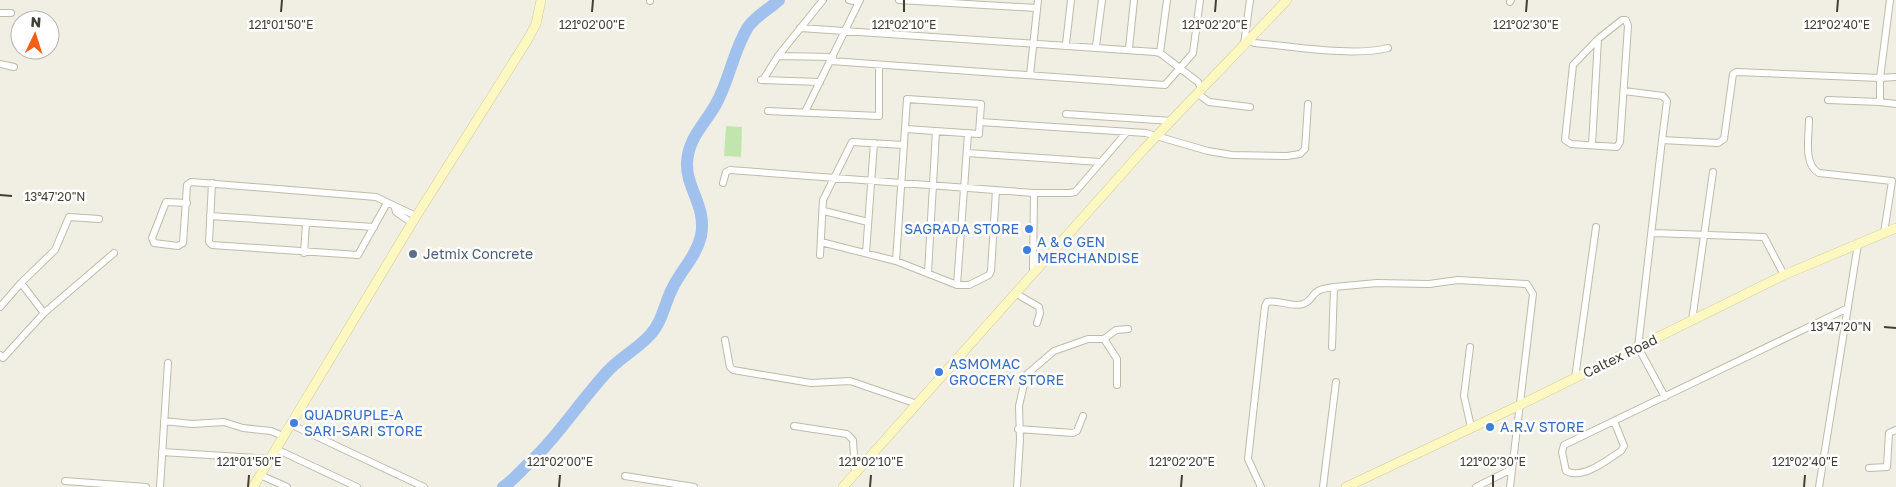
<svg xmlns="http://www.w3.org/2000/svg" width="1896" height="487" font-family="'Golos Text',sans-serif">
	<rect width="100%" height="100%" fill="#f1efe3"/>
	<path fill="#c2e5ad" d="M726 126 742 127 741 157 724 156Z"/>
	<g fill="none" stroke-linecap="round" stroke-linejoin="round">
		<path stroke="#a0c1ed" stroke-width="12" d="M503 487C511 482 518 474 525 467 556 439 578 404 606 373 618 359 636 350 649 336 662 323 664 305 672 289 681 270 696 257 701 236 707 207 686 188 687 163 688 138 705 124 716 104 730 79 733 51 748 27 757 15 768 10 779 0"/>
		<g stroke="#bfbba9" stroke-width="8">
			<path id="street" d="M650 0V1
				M849 0 859 2
				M899 0 1037 8
				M1890 0 1880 78V102L1896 104
				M1510 2 1511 0
				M0 13H11
				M800 28 1155 52 1160 53 1198 82 1202 90
				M1249 39 1254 43C1291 46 1353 57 1388 48
				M1066 44 1071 0
				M1244 44 1250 0
				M1096 46 1102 0
				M1129 48 1134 0
				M1160 53 1167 0
				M778 56 833 57
				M831 61 1165 85 1193 53 1200 0
				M0 64 14 67
				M1030 75 1038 0
				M761 80 820 82
				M763 80 778 56 823 0
				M1624 91 1663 96 1667 101 1662 140 1718 143 1724 139 1733 74 1736 72 1880 78 1896 77
				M1198 94 1209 102 1250 107
				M1828 100 1880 102
				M768 111 879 116V66
				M805 112 860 0
				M1066 114 1172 121
				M1809 120C1809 136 1803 165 1819 173L1892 181 1884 233
				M980 122 1146 133 1208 151 1232 155 1287 156 1300 154 1305 149 1308 104
				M1662 140 1638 347 1665 397
				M1592 145 1598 39 1622 20H1626L1628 26 1620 142 1617 147 1571 144 1565 140 1573 65 1598 39
				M967 153 1099 162
				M212 183 209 242 212 245 358 255 387 203
				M723 183 726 172 730 170 1034 193H1070L1075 192 1127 132
				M187 203 166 202 152 238 154 243 178 246 183 243 187 185 191 182 376 197 416 216
				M395 208 396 212 412 223
				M824 211 868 222
				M210 216 374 227
				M1653 233 1764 237 1784 275
				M821 242 896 261 957 285H969L989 275 991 271 996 190
				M304 253 306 223
				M866 253 874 143
				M820 255 823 200 852 142 904 145
				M896 261 907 99 981 104 979 134 906 129
				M1033 272 1034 193
				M928 273 936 131
				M21 283 55 250 69 217 99 219
				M957 285 968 134
				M1015 293 1039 307 1040 313 1037 323
				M0 307 21 283 44 313 3 358 0 355
				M44 313 114 253
				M1692 321 1713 172
				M1104 339 1117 359V385
				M725 340 730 367 733 370 811 383 850 381 917 404
				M1332 347 1334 287 1377 283 1429 284 1458 280 1527 284 1533 294 1510 487
				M1470 347 1464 396 1471 427
				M1575 378 1596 227
				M164 421 192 424 224 422 243 428 271 431 283 436
				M1614 421 1624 446 1621 451C1607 460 1583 480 1566 471L1562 452 1564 445C1659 399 1754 354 1848 308
				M290 424 424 487
				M794 426 847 434 853 440 855 473
				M1018 429 1073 433 1077 431 1083 416
				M276 449 357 487
				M162 452 270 459
				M1869 468 1887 467 1889 433 1896 430
				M260 475 287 487
				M625 476 694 487
				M65 481 146 487
				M160 487 168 363
				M1017 487 1020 440 1019 406 1026 375 1054 351 1088 339H1104L1116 330 1128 329
				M1261 487 1248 459 1265 306 1267 302C1279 299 1291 308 1303 304 1311 302 1312 294 1318 291 1323 288 1329 288 1334 287
				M1323 487 1336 382
				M1476 487 1512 469
				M1819 487 1858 244"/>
		</g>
		<g stroke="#d0ca94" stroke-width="10">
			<path id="secondary" d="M253 487 412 223 528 39 536 24 541 0
				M843 487 1144 149 1287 0
				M1346 487 1520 405 1784 275 1896 228"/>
		</g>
		<use href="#street" stroke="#fff" stroke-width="6"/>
		<use href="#secondary" stroke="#fdf8c2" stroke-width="9"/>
	</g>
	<path fill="none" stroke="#433f34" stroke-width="2" d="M281 12 282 0M592 12 593 0M904 12V0M1215 12 1216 0M1526 12 1527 0M1837 12 1838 0M0 195 12 196M1884 327 1896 328M248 487 249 475M559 487 560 475M870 487 871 475M1181 487 1182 475M1493 487V475M1804 487 1805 475"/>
	<g fill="#3f7fe0" stroke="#fff" stroke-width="2">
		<circle cx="1029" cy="229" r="5"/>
		<circle cx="1027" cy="250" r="5"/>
		<circle cx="939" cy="372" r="5"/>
		<circle cx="294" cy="423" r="5"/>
		<circle cx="1490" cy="427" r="5"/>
	</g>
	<circle fill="#5c6f8a" stroke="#fff" stroke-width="2" cx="413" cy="254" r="5"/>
	<g text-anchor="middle" stroke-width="5" stroke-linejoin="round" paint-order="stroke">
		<g font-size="14" fill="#366cbe" stroke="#fff" text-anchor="start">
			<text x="1019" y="234" text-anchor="end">SAGRADA STORE</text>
			<text x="1037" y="247">A &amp; G GEN<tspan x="1037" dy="16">MERCHANDISE</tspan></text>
			<text x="949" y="369">ASMOMAC<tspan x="949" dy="16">GROCERY STORE</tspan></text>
			<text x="304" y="420">QUADRUPLE-A<tspan x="304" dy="16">SARI-SARI STORE</tspan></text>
			<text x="1500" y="432">A.R.V STORE</text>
		</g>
		<g font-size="14" fill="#4e5e75" stroke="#fff" text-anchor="start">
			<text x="423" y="259">Jetmix Concrete</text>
		</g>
		<g font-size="14" fill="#433f34" stroke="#fff">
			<text transform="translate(1620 356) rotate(-26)" y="5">Caltex Road</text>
		</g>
	</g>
	<g font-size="12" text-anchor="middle" fill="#433f34" stroke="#fff" stroke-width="5" stroke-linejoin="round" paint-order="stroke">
		<text x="281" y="29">121°01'50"E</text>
		<text x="592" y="29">121°02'00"E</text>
		<text x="904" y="29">121°02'10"E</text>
		<text x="1215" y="29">121°02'20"E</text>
		<text x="1526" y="29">121°02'30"E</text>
		<text x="1837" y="29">121°02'40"E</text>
		<text x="55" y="201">13°47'20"N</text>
		<text x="1841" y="331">13°47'20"N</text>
		<text x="249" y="466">121°01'50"E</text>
		<text x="560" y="466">121°02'00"E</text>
		<text x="871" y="466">121°02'10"E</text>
		<text x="1182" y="466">121°02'20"E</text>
		<text x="1493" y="466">121°02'30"E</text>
		<text x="1805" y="466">121°02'40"E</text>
	</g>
	<g transform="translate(35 35) rotate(4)"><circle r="24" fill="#ffffff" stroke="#b4b2ae"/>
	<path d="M0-4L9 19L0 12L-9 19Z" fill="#f45e18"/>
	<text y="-8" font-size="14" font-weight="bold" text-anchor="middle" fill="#433f34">N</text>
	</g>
</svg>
